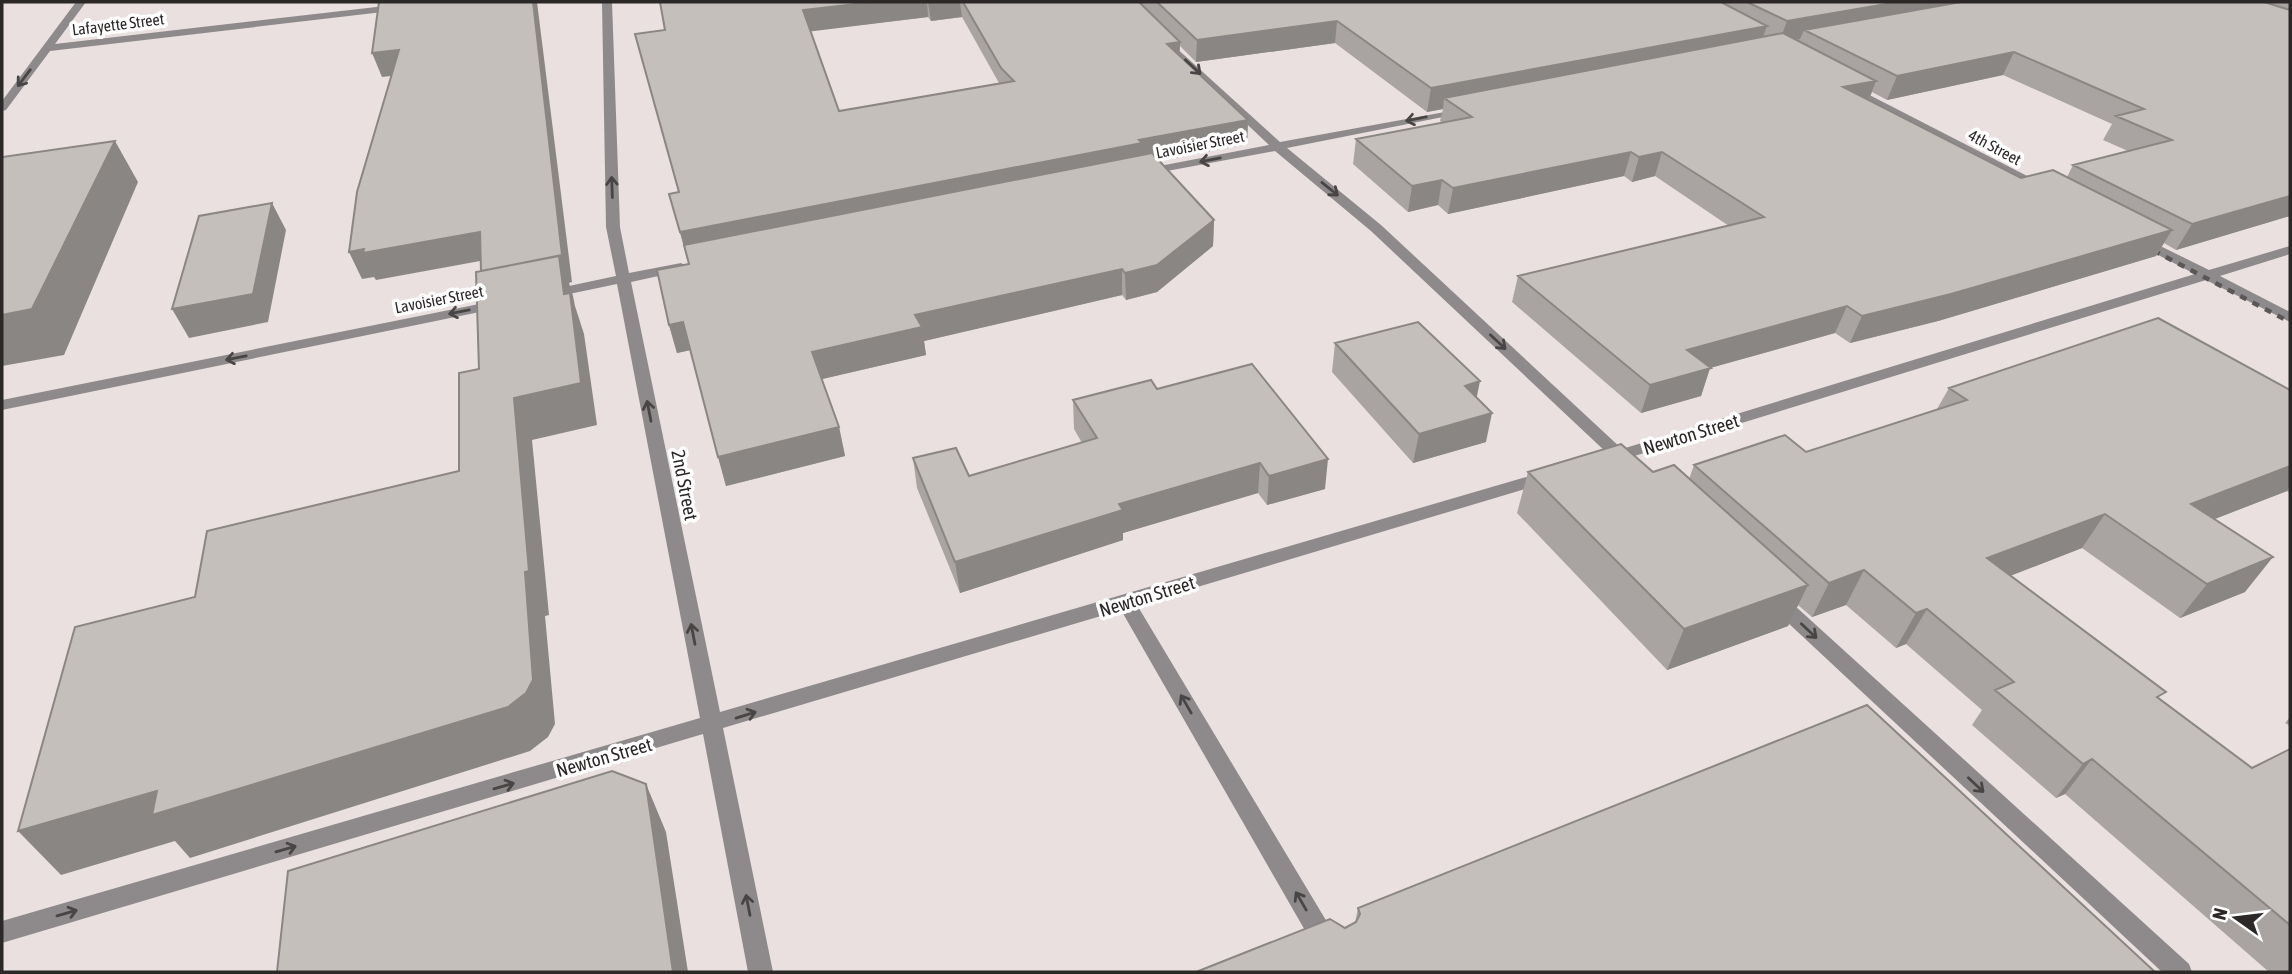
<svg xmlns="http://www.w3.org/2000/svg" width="2292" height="974" font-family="'Asap Condensed',sans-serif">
	<rect width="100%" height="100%" fill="#e9e0df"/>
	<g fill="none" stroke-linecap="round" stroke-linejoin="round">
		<path fill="#8e8a8b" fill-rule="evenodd" d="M76 2H86L55 44 420 2H448L443 5 50 51 6 110 2 111V101Z
			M602 2H612L620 227 629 273 681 263 688 267 686 270 631 282 720 712 1540 473H1552L1555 477 1552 481 1137 605 1336 937 1339 945 1336 953 1327 957 1318 953 1121 610 723 728 773 972H748L703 734 2 943V921L700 718 617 284 550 298 543 294 550 290 616 276 606 227Z
			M1162 35 1280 142 1467 108V112L1463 113 1287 148 1381 225 1622 449 2195 274 2133 242 2131 239 2138 235 2209 270 2290 246V254L2220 276 2290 312V322L2206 280 1631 457 1630 464 1610 463 1601 458 1607 453 1371 231 1275 151 1140 176 1138 173 1144 169 1269 145 1158 40 1157 38Z
			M1850 85 2037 181 2039 184 2029 187 1846 90 1844 88Z
			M499 300 506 304 504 307 2 410V400Z
			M1776 593 1783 595 2189 964 2192 972H2162L1769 605 1766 600 1769 595Z"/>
		<path stroke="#5b5756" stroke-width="4.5" stroke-dasharray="7 7" stroke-linecap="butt" d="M2141 244 2290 322"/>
	</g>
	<path fill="#a9a4a1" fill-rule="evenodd" d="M660 2H2290V216L2176 250 2164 243 2156 256 1938 321 1850 343 1835 333 1710 368 1701 396 1641 413 1512 302 1518 276 1729 226 1655 176 1632 182 1624 176 1448 214 1438 205 1408 212 1353 164 1356 139 1443 123 1440 121 1443 109 1427 112 1335 43 1196 62 1180 46 1179 56 1248 120 1247 144 1159 161 1214 220 1213 246 1157 292 1126 300 1122 295 924 341 926 355 822 379 839 427 845 456 726 486 690 350 677 353 669 325 689 264 669 194 679 192 665 30ZM928 17 931 21 962 17 999 83 839 111 810 31ZM2003 75 2112 124 2103 140 2128 151 2073 165 2067 177 2021 178 1869 100 1872 92 1887 100Z
		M1335 343 1476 397 1486 442 1413 463 1332 372Z
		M1949 388 2290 390V493L2287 491 2214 519 2245 592 2180 618 2082 548 2010 576 2161 700 2252 768 2290 749V972H2269L2065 794 2056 798 1972 725 1982 710 1906 644 1896 648 1846 605 1812 617 1798 605 1788 626 1667 670 1517 513 1528 472H1653L1689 479 1694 465 1806 452 1937 409Z
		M1157 389 1325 489 1267 505 1258 493 1123 533V540L960 593 917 488 913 458 969 476 1082 443 1074 429 1073 400Z
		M1867 705 1345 928 1355 923 1358 908Z
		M2290 717V726L2285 723Z"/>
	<path fill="#8a8683" d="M533 2H537L572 282 569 283 573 296 575 306 584 334 597 425 532 440 549 615 545 616 555 724 548 737 530 751 190 858 175 841 61 875 18 831 157 791 508 707 492 298Z
		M873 2H927L928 17 806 32 803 10Z
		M928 2H960L962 17 931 21Z
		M1898 2H2009L1804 30 1800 39 1779 43 1787 21Z
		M1337 21 1335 43 1196 62 1197 40Z
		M1767 26 1759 48 1444 98 1443 109 1427 112 1431 88Z
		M1180 42 1179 65 1167 44Z
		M399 50 408 74 382 77 372 53Z
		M2014 52 2003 75 1887 100 1897 76Z
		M1876 81 1867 104 1843 87Z
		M1248 120 1247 144 1142 164 687 259 680 232 1139 140Z
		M115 141 138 182 64 355 2 366V315Z
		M1631 152 1624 176 1448 214 1453 188Z
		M1662 152 1655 176 1632 182 1639 157Z
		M1442 180 1438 205 1408 212 1412 186Z
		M2290 196V216L2176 250 2192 224Z
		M272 203 286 230 268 322 189 338 172 309Z
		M1214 220 1213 246 1157 292 1126 300 1125 273Z
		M2172 230 2156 256 1938 321 1850 343 1862 316Z
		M480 232 491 259 376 280 374 277 362 279 349 252Z
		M1122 269V295L924 341 926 355 818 380 812 352 915 315Z
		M1847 306 1835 333 1710 368 1701 396 1641 413 1650 385 1687 350Z
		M683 322 691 350 677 353 669 325Z
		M1480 381 1474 411 1465 386Z
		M1492 413 1486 442 1413 463 1419 434Z
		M839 427 845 456 726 486 718 457Z
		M1328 459 1325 489 1267 505 1269 476Z
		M1260 463 1258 493 1123 533V540L960 593 955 562 1119 504Z
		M2290 466V486L2287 491 2166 538 2191 504Z
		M2105 514 2082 548 1966 593 1987 558Z
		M2273 557 2245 592 2180 618 2207 584Z
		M1864 570 1846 605 1812 617 1829 583Z
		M1808 585 1788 626 1667 670 1684 629Z
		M1927 609 1906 644 1896 648 1916 613Z
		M2092 759 2065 794 2056 798 2083 764Z
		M646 784 666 832 688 972H673Z"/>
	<path fill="#c5bfbb" stroke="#8a8683" stroke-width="2" d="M379 2H533L562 255 481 271 480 232 363 253 364 249 349 252 357 192 399 50 372 53Z
		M660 2H873L803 10 839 111 1014 81 1001 68 963 2H1139L1180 42 1167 44 1248 120 1139 140 1142 143 680 232 669 194 679 192 635 34 665 30Z
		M1157 2H1721L1767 26 1431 88 1337 21 1197 40Z
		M1747 2H1898L1787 21Z
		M1961 2H2264L2290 10V196L2192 224 2073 165 2172 140 2116 116 2144 109 2014 52 1897 76 1804 30Z
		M1783 33 1876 81 1843 87 2021 178 2053 170 2172 230 1951 294 1862 316 1847 306 1687 350 1711 368 1650 385 1518 276 1764 217 1662 152 1639 157 1631 152 1453 188 1442 180 1412 186 1356 139 1472 117 1444 98Z
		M115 141 32 309 2 315V157Z
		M1152 153 1214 220 1157 265 1125 273 1122 269 915 315 922 327 812 352 839 427 718 457 683 322 669 325 657 270 689 264 684 245Z
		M272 203 253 294 172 309 199 216Z
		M559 256 564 294 570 293 581 383 514 398 529 571 525 572 533 680 526 693 508 707 152 815 157 791 18 831 75 627 195 597 207 531 459 471V373L479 369 476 272Z
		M2158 318 2290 390V466L2191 504 2273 557 2207 584 2105 514 1987 558 2166 692 2157 697 2252 768 2290 749V925L2092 759 2083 764 1995 690 2014 682 1927 609 1916 613 1864 570 1829 583 1694 465 1785 435 1806 452 1967 400 1949 388Z
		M1418 322 1480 381 1465 386 1492 413 1419 434 1335 343Z
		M1252 364 1328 459 1269 476 1260 463 1119 504 1123 510 955 562 913 458 956 448 969 476 1097 438 1073 400 1151 380 1157 389Z
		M1621 444 1653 472 1674 465 1808 585 1684 629 1528 472Z
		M1867 705 2155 972H1196L1330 919 1345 928 1356 922 1360 914 1358 908Z
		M612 771 646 784 673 972H277L288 871Z"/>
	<defs><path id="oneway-shaft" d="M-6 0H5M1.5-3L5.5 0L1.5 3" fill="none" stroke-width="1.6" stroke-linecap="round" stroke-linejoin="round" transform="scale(1.75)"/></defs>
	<g stroke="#494545">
		<use href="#oneway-shaft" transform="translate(1193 67) rotate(43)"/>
		<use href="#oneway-shaft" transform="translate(24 78) rotate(127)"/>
		<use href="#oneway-shaft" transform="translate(1416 119) rotate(169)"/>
		<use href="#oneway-shaft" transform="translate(1210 160) rotate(169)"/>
		<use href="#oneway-shaft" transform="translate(612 187) rotate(-92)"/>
		<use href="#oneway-shaft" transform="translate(1330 189) rotate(39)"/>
		<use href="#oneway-shaft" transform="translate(459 312) rotate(169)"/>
		<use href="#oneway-shaft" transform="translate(1498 342) rotate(43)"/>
		<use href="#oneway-shaft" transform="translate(236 358) rotate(169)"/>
		<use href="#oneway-shaft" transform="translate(649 411) rotate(-101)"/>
		<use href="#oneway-shaft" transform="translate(1809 631) rotate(43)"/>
		<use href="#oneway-shaft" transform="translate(693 634) rotate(-101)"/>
		<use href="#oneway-shaft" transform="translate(1186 704) rotate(-120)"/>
		<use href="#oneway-shaft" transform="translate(746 715) rotate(-17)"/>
		<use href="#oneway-shaft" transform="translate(1976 785) rotate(43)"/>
		<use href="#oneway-shaft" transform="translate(504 786) rotate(-16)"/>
		<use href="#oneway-shaft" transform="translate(286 849) rotate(-16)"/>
		<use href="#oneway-shaft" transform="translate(1301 901) rotate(-120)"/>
		<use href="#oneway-shaft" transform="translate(748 905) rotate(-101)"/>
		<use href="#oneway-shaft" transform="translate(67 913) rotate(-16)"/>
	</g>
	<g text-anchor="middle" stroke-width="7" stroke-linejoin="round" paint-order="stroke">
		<g font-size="16" fill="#2b2827" stroke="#fff">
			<text transform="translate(118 24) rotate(-7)" y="6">Lafayette Street</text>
			<text transform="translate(1200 144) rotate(-11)" y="6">Lavoisier Street</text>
			<text transform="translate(1995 147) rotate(28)" y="6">4th Street</text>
			<text transform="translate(439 299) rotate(-11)" y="6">Lavoisier Street</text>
		</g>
		<g font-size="19" fill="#2b2827" stroke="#fff">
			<text transform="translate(1691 434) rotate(-17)" y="7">Newton Street</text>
			<text transform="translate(685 485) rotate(79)" y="7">2nd Street</text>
			<text transform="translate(1147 596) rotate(-17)" y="7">Newton Street</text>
			<text transform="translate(604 757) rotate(-16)" y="7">Newton Street</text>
		</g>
	</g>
	<rect width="2292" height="974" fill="none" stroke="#2b2827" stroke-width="7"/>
	<g transform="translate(2236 918) rotate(284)" stroke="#ffffff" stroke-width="5" paint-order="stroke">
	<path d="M0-5L12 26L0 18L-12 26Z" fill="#2b2827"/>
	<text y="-10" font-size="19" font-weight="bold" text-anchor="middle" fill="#2b2827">N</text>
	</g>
</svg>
